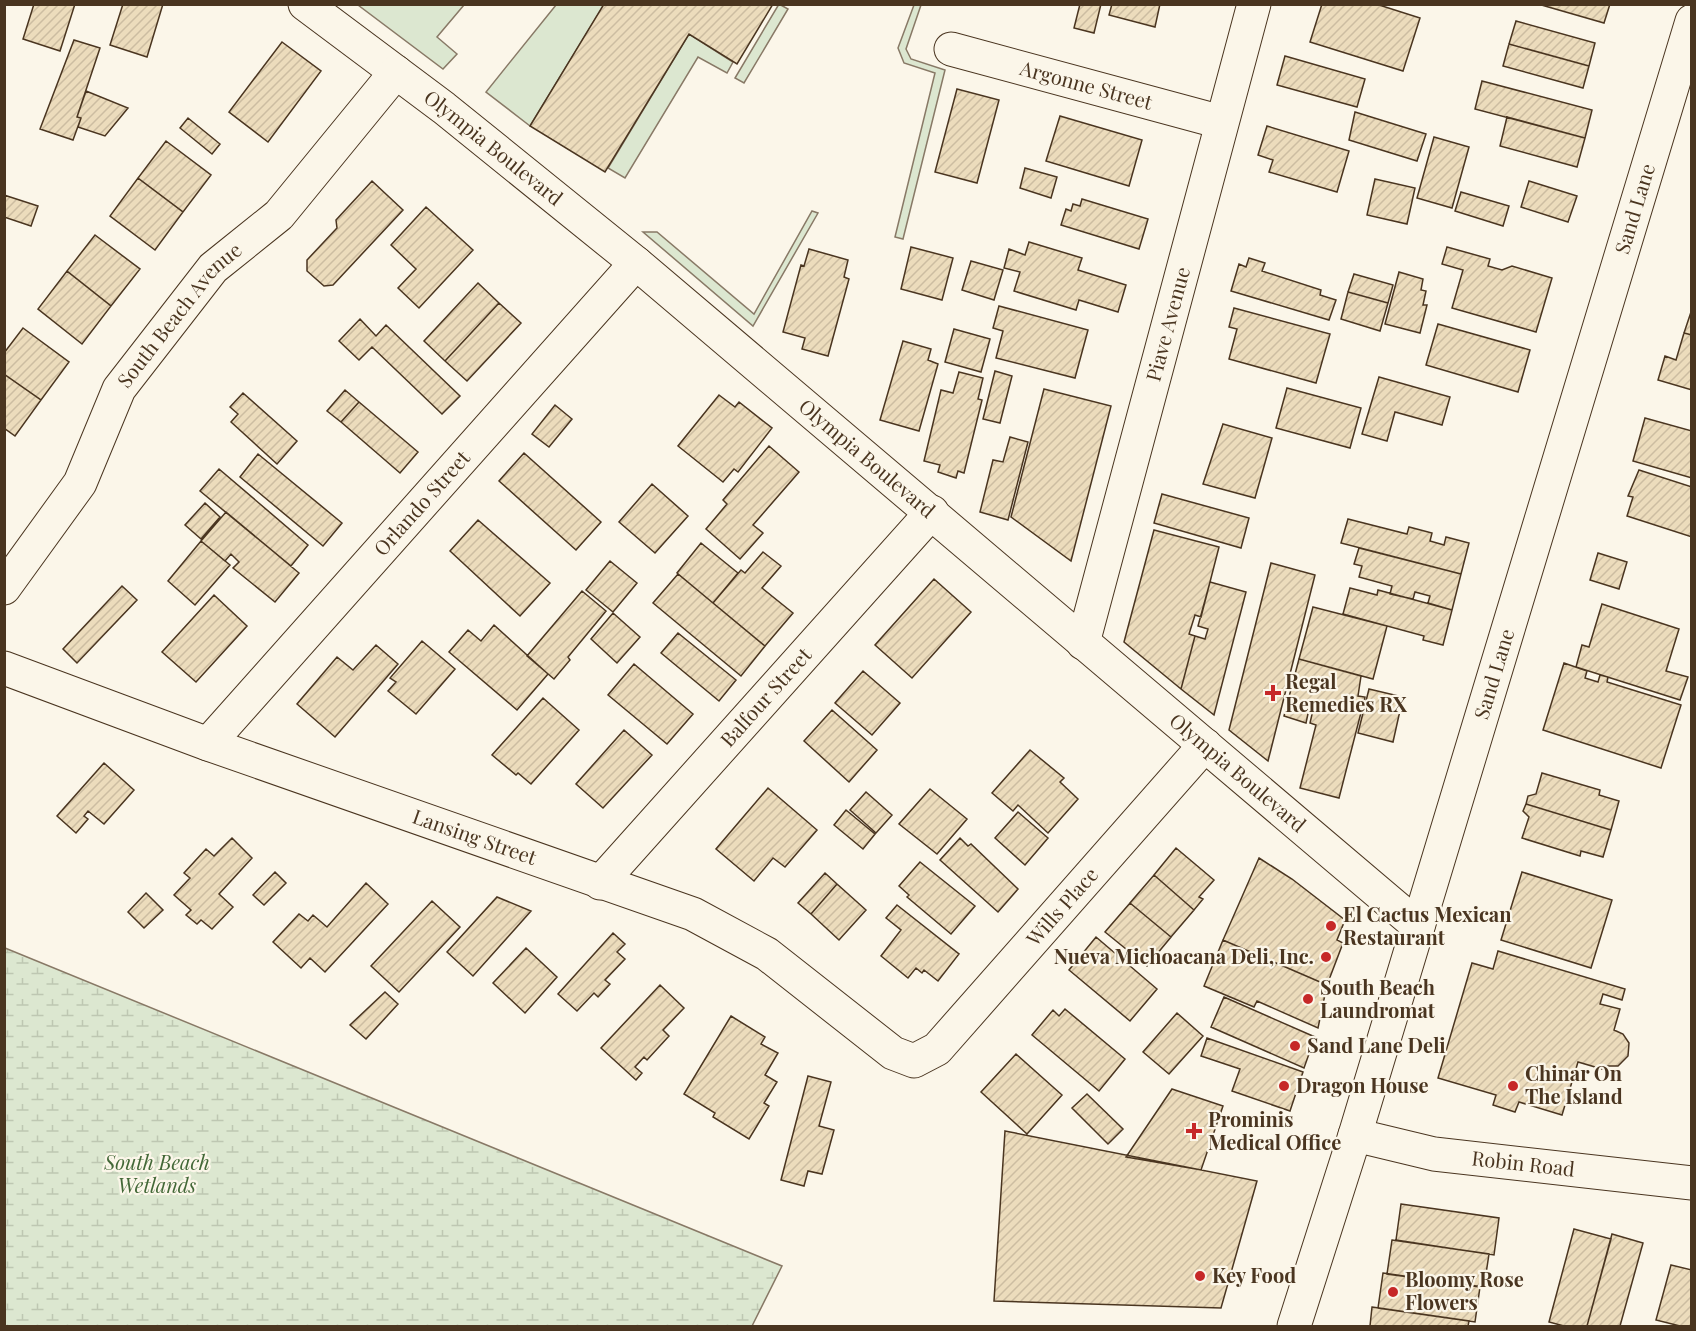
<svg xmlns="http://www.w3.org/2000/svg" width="1696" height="1331" font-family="'Playfair Display',serif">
	<defs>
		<pattern id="wetland-marsh" width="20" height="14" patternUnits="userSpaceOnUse" patternTransform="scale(1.5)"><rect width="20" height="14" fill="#dce7d0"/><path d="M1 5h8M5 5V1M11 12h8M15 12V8" fill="none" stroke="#bec7b2"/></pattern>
		<pattern id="building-hatch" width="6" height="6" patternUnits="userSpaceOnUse" patternTransform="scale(1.5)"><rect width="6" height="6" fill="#ecdcbc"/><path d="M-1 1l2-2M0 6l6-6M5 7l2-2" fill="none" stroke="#ccbda1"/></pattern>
	</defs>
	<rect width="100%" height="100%" fill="#fbf6e9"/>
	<path fill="#dce7d0" stroke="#887966" stroke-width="1.5" d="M779 4 788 9 744 83 735 78Z
		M358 5H464L437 37 457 54 443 69Z
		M556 5H604L530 126 486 92Z
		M914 5H921L906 49 911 59 945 70 903 239 895 237 935 73 904 63 898 48Z
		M689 34 733 62 727 73 698 57 625 178 608 168Z
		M812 211 818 213 753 326 643 232H657L754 314Z"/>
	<path fill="url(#wetland-marsh)" stroke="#887966" stroke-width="1.5" d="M5 948 782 1266 752 1326H5Z"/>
	<path fill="url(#building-hatch)" stroke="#4a3520" stroke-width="1.5" d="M34 4H75L60 51 23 39Z
		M123 4H163L147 57 110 45Z
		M604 4H773L737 64 689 34 605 172 530 126Z
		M1080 4H1101L1094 33 1074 28Z
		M1112 4H1160L1155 27 1109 15Z
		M1322 4H1376L1420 18 1403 71 1310 42Z
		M1538 4H1610L1604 23Z
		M1516 21 1595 43 1589 66 1509 44Z
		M74 40 100 48 77 117 81 118 73 140 40 129Z
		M282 42 321 71 268 142 229 112Z
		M1509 44 1589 66 1583 88 1503 66Z
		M1285 56 1365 79 1357 107 1277 85Z
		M1482 81 1592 110 1585 138 1475 109Z
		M957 89 999 100 977 183 935 172Z
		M86 91 128 108 105 136 78 127 81 118 77 117Z
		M1355 112 1426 134 1417 161 1349 140Z
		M1060 116 1142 140 1129 186 1046 161Z
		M1507 117 1585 138 1577 167 1500 146Z
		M188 118 220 144 212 154 180 128Z
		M1267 126 1349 151 1337 192 1269 172 1273 160 1258 155Z
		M1434 137 1469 147 1452 208 1417 198Z
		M166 141 211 175 183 212 138 178Z
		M1025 168 1057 177 1051 198 1020 188Z
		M138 178 183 212 155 250 110 216Z
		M1375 179 1415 188 1407 224 1367 215Z
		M372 181 403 210 333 285 324 286 307 271V260L337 228 336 220Z
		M1529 181 1577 196 1568 222 1521 207Z
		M1461 192 1509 206 1503 226 1455 211Z
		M4 195 38 206 31 226 4 217Z
		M1082 199 1148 219 1139 249 1061 225 1066 209 1071 211 1073 204 1080 206Z
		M426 207 473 250 419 308 398 288 416 269 391 245Z
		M95 235 140 269 111 306 67 271Z
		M1029 242 1082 258 1078 270 1126 285 1118 312 1079 300 1076 310 1014 291 1020 272 1004 268 1009 249 1025 255Z
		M911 247 953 258 942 300 901 289Z
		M1447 247 1490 259 1488 266 1502 270 1512 266 1552 278 1536 332 1452 308 1463 270 1442 264Z
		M809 249 848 260 844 277 849 279 828 356 802 349 805 338 783 332 801 265 804 266Z
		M1249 258 1265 263 1262 271 1321 290 1320 295 1336 300 1329 320 1231 291 1239 264 1246 267Z
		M971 261 1003 270 994 300 962 290Z
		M67 271 111 306 82 344 38 309Z
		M1399 272 1423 279 1421 290 1426 291 1423 305H1427L1420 333 1385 324Z
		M1354 274 1393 285 1388 303 1348 292Z
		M478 283 499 303 445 361 424 341Z
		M1348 292 1388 303 1380 331 1341 319Z
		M499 303 521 323 467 381 445 361Z
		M999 306 1088 330 1075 378 996 358 1003 331 993 328Z
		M1234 308 1330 334 1316 383 1229 359 1237 329 1229 327Z
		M1692 309V335L1684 333Z
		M360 319 376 336 386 325 460 396 442 414 372 347 359 360 339 341Z
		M1438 324 1530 350 1518 392 1426 365Z
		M23 328 69 362 41 400 4 374V353Z
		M954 329 990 339 981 372 945 362Z
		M1684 333 1692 335V390L1658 380 1665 356 1676 360Z
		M903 341 931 349 928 360 938 364 919 431 880 420Z
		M995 371 1012 376 1000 423 983 419Z
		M959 372 983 378 978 399 982 400 964 473 958 471 956 478 938 472 940 465 924 461 941 390 953 393Z
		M4 374 41 400 15 436 4 428Z
		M1379 377 1450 397 1442 425 1395 412 1387 441 1362 434Z
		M1287 388 1361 408 1350 448 1276 428Z
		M1044 389 1111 406 1071 561 1011 517Z
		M345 390 359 402 341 422 327 411Z
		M243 393 297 441 277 464 231 422 238 414 230 407Z
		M719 395 735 407 739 402 772 428 738 472 734 469 723 482 678 446Z
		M359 402 418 452 400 473 341 422Z
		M555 405 572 419 549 447 532 434Z
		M1645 418 1692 431V478L1633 461Z
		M1223 424 1272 438 1255 498 1203 484Z
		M1010 437 1028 442 1008 520 980 512 993 460 1003 462Z
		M769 446 799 472 753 525 763 533 740 559 706 529 727 504 723 500Z
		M524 453 601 522 576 550 499 481Z
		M258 454 342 523 323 546 240 477Z
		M219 469 308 545 291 566 200 491Z
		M1639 470 1692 487V537L1627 516 1633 497 1628 496Z
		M652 484 688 516 655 553 619 522Z
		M1162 494 1249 518 1241 548 1154 523Z
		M205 503 220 517 201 539 185 525Z
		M226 512 299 573 275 602 233 568 239 562 231 554 225 561 201 541Z
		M1348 519 1407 534 1409 527 1432 533 1430 541 1444 545 1446 537 1469 543 1461 574 1341 543Z
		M478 520 550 583 520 616 450 551Z
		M1154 530 1219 547 1201 617 1195 615 1189 634 1195 636 1181 689 1124 642Z
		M201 541 230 565 195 605 168 581Z
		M701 543 738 573 713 603 677 573Z
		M1359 548 1461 574 1452 610 1428 603 1430 596 1415 592 1413 599 1390 594 1392 586 1359 577 1362 566 1354 564Z
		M763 552 781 566 762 588 793 613 765 646 713 603 741 570 745 573Z
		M1598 553 1627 562 1619 589 1590 580Z
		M610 561 637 583 613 612 586 590Z
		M1271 563 1315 575 1268 761 1229 730Z
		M678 574 765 646 741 676 653 603Z
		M934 579 971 612 912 678 875 645Z
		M1210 582 1246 592 1214 715 1181 689 1195 636 1205 639 1208 629 1198 626Z
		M122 586 137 600 77 663 63 649Z
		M1350 588 1377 595 1378 590 1452 610 1443 645 1423 640 1424 636 1343 614Z
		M582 591 606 611 568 657 570 660 554 679 527 656Z
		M214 595 247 626 196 682 162 652Z
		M1602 604 1679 629 1666 671 1688 677 1680 700 1576 667 1582 645 1589 647Z
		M1313 607 1387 626 1373 679 1299 659Z
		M613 613 640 637 617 663 591 639Z
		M494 625 548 674 517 710 449 652 468 630 481 641Z
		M678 633 736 680 719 701 661 653Z
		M422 641 455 669 416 714 388 691 396 682 390 678Z
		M376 645 398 664 335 737 297 704 337 657 353 670Z
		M1299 659 1361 676 1358 696 1365 697 1339 798 1300 788 1316 725 1310 723 1313 710 1309 709 1306 723 1284 716Z
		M1564 663 1587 671 1585 678 1598 682 1600 675 1608 677 1607 682 1681 705 1661 768 1543 730Z
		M634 664 693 714 667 744 608 695Z
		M863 671 900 703 872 735 835 703Z
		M1369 689 1403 697 1393 742 1358 733Z
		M543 698 579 730 531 784 518 773 516 775 492 755Z
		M832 710 877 750 849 782 804 741Z
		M624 730 652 755 603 808 576 784Z
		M1030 750 1064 778 1060 782 1078 799 1048 833 1018 805 1013 811 992 793Z
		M104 763 134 790 104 824 88 811 84 816 88 819 76 833 57 816Z
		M1542 773 1600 790 1599 795 1619 801 1611 830 1526 804 1528 796 1536 794Z
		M768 788 817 830 785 867 773 858 754 881 716 849Z
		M930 789 967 819 937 854 899 824Z
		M866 792 892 815 876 833 850 810Z
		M1526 804 1611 830 1603 857 1581 851 1580 856 1522 838 1529 817 1523 811Z
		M846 810 875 834 863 849 834 825Z
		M1018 812 1048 838 1025 865 995 838Z
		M232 838 252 858 219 894 233 907 212 929 201 920 197 924 186 915 191 910 174 895 190 878 184 873 206 849 214 856Z
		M960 838 968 846 971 844 1018 889 998 912 940 860Z
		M1176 848 1214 880 1199 897 1203 899 1194 910 1154 875Z
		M1259 858 1292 879 1345 920 1337 940 1343 943 1327 985 1223 940Z
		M920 862 975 906 951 934 907 897 909 895 899 886Z
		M275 872 286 883 264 905 253 895Z
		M1522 872 1612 900 1591 968 1501 940Z
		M825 873 837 884 811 914 798 903Z
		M1154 875 1194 910 1171 937 1130 903Z
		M366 883 388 904 325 972 310 958 301 968 273 942 299 914 308 921 313 915 327 927Z
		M837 884 866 910 839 940 811 914Z
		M146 893 163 910 144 928 128 912Z
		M497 897 531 911 473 976 447 952Z
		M432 901 460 927 399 992 371 966Z
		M1130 903 1171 937 1147 966 1105 932Z
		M897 905 959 954 938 981 924 970 922 973 916 968 908 978 881 956 901 930 886 918Z
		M613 933 625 944 617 952 625 959 605 980 610 984 598 997 594 993 577 1011 558 994Z
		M1096 937 1157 989 1130 1021 1069 970Z
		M1223 940 1327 985 1318 1028 1257 1001 1254 1007 1204 986Z
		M526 948 557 977 525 1013 493 983Z
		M1498 951 1625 989 1622 1000 1603 994 1600 1004 1620 1009 1614 1030 1623 1034 1629 1043 1628 1056 1618 1066H1603L1602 1069 1578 1062 1562 1115 1519 1102 1515 1112 1493 1105 1496 1095 1438 1078 1472 963 1493 969Z
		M660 985 684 1008 663 1030 669 1036 647 1060 644 1057 635 1067 642 1073 636 1080 601 1048Z
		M385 992 398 1004 366 1039 350 1025Z
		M1224 997 1315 1037 1304 1068 1211 1027Z
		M1065 1009 1125 1059 1099 1091 1032 1035 1053 1010 1059 1016Z
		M1177 1013 1203 1036 1169 1074 1143 1052Z
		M731 1016 765 1037 761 1044 778 1053 765 1075 777 1082 764 1103 769 1106 749 1139 713 1117 715 1113 684 1094Z
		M1207 1038 1303 1072 1290 1111 1232 1091 1240 1069 1201 1056Z
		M1016 1054 1062 1095 1027 1134 981 1092Z
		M808 1076 831 1082 819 1126 834 1130 822 1174 808 1171 804 1186 781 1180Z
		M1172 1089 1223 1106 1201 1170 1126 1157Z
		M1087 1094 1123 1129 1108 1144 1072 1108Z
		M1005 1131 1257 1181 1221 1308 994 1301Z
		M1401 1204 1499 1218 1494 1255 1396 1240Z
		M1574 1229 1611 1239 1587 1326H1564L1549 1322Z
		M1612 1234 1643 1243 1620 1326H1587Z
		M1392 1240 1489 1254 1484 1287 1387 1274Z
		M1671 1265 1692 1270V1326H1680L1656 1320Z
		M1383 1273 1480 1287 1475 1322 1378 1308Z
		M1372 1307 1469 1321 1468 1326H1370Z"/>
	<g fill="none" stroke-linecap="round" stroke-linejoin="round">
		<g stroke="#4a3520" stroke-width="35">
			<g id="minor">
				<path id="s1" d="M305 4 444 108 636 263 1418 926"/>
				<path id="s2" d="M951 49 1221 122"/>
				<path id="s3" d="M4 588 80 483 119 389 213 268 279 215 396 72"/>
				<path id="s4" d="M1083 643 1254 4"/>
				<path id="s5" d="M4 668 208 744 693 914 767 954 893 1053 914 1061 937 1049 1205 745"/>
				<path id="s6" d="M208 744 636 263"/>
				<path id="s7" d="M600 883 932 512"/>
				<path id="s8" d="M1355 1135 1434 1154 1692 1183"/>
				<path id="s9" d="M1294 1326 1355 1135 1692 21"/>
			</g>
		</g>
		<use href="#minor" stroke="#fbf6e9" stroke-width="33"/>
	</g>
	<g fill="#c62828" stroke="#fbf6e9" stroke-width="2">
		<path d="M1270 684h6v6h6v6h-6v6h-6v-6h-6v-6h6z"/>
		<circle cx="1331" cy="926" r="6"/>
		<circle cx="1326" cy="957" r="6"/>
		<circle cx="1308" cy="999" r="6"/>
		<circle cx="1295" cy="1046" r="6"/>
		<circle cx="1284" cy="1086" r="6"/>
		<circle cx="1513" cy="1086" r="6"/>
		<path d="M1191 1122h6v6h6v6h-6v6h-6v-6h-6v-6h6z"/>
		<circle cx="1200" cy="1276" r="6"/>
		<circle cx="1393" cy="1292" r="6"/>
	</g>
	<g text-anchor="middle" stroke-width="4.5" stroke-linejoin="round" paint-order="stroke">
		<g font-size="20" fill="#4a3520" stroke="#fbf6e9">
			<text dy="7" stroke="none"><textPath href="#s2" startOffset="140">Argonne Street</textPath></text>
			<text dy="7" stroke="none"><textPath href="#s1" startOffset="237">Olympia Boulevard</textPath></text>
			<text dy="7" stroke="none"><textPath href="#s9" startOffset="1168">Sand Lane</textPath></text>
			<text dy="7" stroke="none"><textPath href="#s3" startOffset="327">South Beach Avenue</textPath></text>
			<text dy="7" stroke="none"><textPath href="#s4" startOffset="330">Piave Avenue</textPath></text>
			<text dy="7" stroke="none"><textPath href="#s1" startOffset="723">Olympia Boulevard</textPath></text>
			<text dy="7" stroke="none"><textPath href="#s6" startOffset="322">Orlando Street</textPath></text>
			<text dy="7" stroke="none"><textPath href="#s9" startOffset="682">Sand Lane</textPath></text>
			<text dy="7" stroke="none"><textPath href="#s7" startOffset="249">Balfour Street</textPath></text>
			<text dy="7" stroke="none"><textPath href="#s1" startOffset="1209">Olympia Boulevard</textPath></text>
			<text dy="7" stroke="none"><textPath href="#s5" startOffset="500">Lansing Street</textPath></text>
			<text dy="7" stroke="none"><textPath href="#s5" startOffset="1214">Wills Place</textPath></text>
			<text dy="7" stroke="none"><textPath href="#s8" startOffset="171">Robin Road</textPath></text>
		</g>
		<g font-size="20" font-weight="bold" fill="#4a3520" stroke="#fbf6e9" text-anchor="start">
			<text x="1285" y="689">Regal<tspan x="1285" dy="23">Remedies RX</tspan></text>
			<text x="1343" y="922">El Cactus Mexican<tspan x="1343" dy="23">Restaurant</tspan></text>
			<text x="1314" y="964" text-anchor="end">Nueva Michoacana Deli, Inc.</text>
			<text x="1320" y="995">South Beach<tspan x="1320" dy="23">Laundromat</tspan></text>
			<text x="1307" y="1053">Sand Lane Deli</text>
			<text x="1525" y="1081">Chinar On<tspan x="1525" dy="23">The Island</tspan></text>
			<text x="1296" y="1093">Dragon House</text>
			<text x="1208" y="1127">Prominis<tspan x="1208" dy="23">Medical Office</tspan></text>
			<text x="1212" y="1283">Key Food</text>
			<text x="1405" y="1287">Bloomy Rose<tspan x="1405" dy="23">Flowers</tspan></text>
		</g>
		<g font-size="20" font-style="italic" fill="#436837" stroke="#fbf6e9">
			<text x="157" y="1170">South Beach<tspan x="157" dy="23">Wetlands</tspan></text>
		</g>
	</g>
	<rect width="1696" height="1331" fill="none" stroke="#4a3520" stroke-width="12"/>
</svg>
